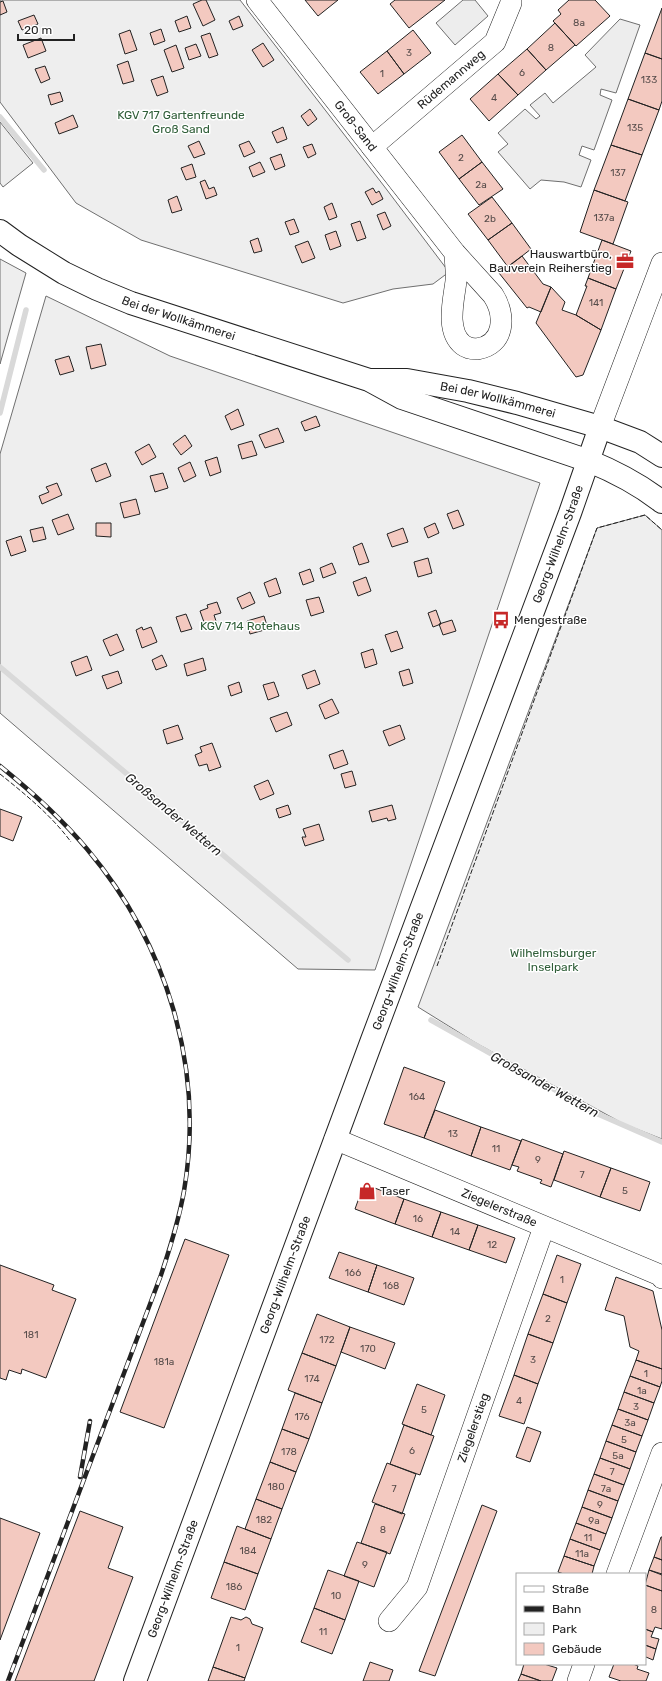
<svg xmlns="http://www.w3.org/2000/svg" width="662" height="1681" font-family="Rubik,sans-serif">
	<rect width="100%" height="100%" fill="#fff"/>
	<path fill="#eee" stroke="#6f6f6f" d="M0 0H240L384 186 449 272 433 284 393 289 343 303 141 240 76 203 0 102Z
		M0 122 33 163 3 187 0 183Z
		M0 259 26 273 0 364Z
		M46 296 170 356 540 483 375 970 298 969 0 713V454Z
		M645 515 662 530V1139L624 1124 525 1070 476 1043 418 1007 597 528Z"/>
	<path fill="#ededed" stroke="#6f6f6f" d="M463 0H475L488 16 455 45 436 23Z
		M620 19 640 25 616 93 601 89 600 95 612 100 594 150 582 146 579 155 591 160 581 187 564 182 541 180 530 189 498 152 508 144 498 133 525 109 536 119 540 116 530 105 545 93 553 103 596 67 585 55Z"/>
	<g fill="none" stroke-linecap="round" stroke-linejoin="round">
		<path stroke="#d9d9d9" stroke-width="5.5" d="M0 117 44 170
			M0 413 26 310
			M0 667 348 960
			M431 1020 598 1114 662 1142"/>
	</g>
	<path fill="#f3c9c0" stroke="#222" d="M202 0H206L215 20 203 26 193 4Z
		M305 0H338L318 16Z
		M395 0H445L409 28 390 4Z
		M569 0H595L610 16 576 46 553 21 561 14 558 10Z
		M3 1 7 12 0 15V2Z
		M662 8V59L645 53Z
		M34 15 38 24 22 30 18 21Z
		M187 16 191 28 179 32 175 21Z
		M239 16 243 26 233 30 229 21Z
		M555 23 575 45 546 70 527 49Z
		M161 29 165 41 154 45 150 33Z
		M130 30 137 50 125 54 119 34Z
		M413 30 431 53 404 74 387 51Z
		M210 33 218 55 209 58 201 36Z
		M41 38 46 51 28 58 23 45Z
		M263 43 274 60 263 67 252 50Z
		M196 44 201 56 189 60 185 48Z
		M176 45 184 68 172 72 164 50Z
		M527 49 546 70 518 95 498 74Z
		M387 51 404 74 378 94 360 72Z
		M645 53 662 59V101L659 110 628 99Z
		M128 61 134 81 123 84 117 65Z
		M45 66 50 79 41 83 35 69Z
		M498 74 518 95 489 121 470 99Z
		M163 76 168 92 157 96 151 80Z
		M60 92 63 101 51 105 48 95Z
		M628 99 659 110 642 155 611 145Z
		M310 109 317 119 308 126 301 116Z
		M73 115 78 127 59 134 55 123Z
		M283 127 287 139 277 143 272 132Z
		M462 135 482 162 459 179 439 152Z
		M199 141 205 154 194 158 188 146Z
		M249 141 255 152 244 157 239 145Z
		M312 144 316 154 308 158 303 147Z
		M611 145 642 155 625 201 594 190Z
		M281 154 285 166 275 170 270 158Z
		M260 162 265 172 253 177 249 167Z
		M482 162 503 189 479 205 459 179Z
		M192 164 196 177 186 180 181 168Z
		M205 180 209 189 214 187 217 195 206 199 200 182Z
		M373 188 376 193 379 191 383 199 372 205 365 192Z
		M594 190 628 202 613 244 580 232Z
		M177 196 182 210 172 213 168 200Z
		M492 197 512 223 488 240 468 214Z
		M332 203 337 217 329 220 324 207Z
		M385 212 391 226 383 230 377 215Z
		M294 219 299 232 290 235 285 222Z
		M360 221 366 238 357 241 351 224Z
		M512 223 531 249 508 267 488 240Z
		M336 231 341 246 330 250 325 235Z
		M258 238 262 251 254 253 250 241Z
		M602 240 631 251 616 289 588 278Z
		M308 241 315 258 302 263 295 246Z
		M522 256 543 284 551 287 541 312 529 307 527 308 499 273Z
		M588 278 616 289 601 330 576 315 587 286H585Z
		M551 287 565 302 562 310 576 315 601 330 583 375 576 377 536 323Z
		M101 344 106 365 91 369 86 347Z
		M69 356 74 371 60 375 55 360Z
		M238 409 244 425 231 430 225 416Z
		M316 416 320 426 305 431 301 422Z
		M278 428 284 442 265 448 259 435Z
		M185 435 192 446 181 455 173 444Z
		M252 441 257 455 242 459 238 445Z
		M149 444 156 457 142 465 135 452Z
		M217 457 221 472 210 476 205 461Z
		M190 462 196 476 184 482 178 468Z
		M106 463 111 476 96 482 91 469Z
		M163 473 168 488 155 492 150 476Z
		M57 483 62 495 42 504 39 496 49 492 46 487Z
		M136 499 140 514 124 518 120 503Z
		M458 510 464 525 453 529 447 514Z
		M68 514 74 529 58 535 52 520Z
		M96 523H111V537L96 536Z
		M435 523 439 533 428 538 424 528Z
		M43 527 46 539 33 542 30 530Z
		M403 528 408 542 392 547 387 534Z
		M21 536 26 551 11 556 6 541Z
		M362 543 369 562 359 565 353 547Z
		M428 558 432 573 418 577 414 562Z
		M332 563 336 573 323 578 320 568Z
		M310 569 314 581 303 585 299 573Z
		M366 577 371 591 358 596 353 582Z
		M276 578 281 593 269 597 264 583Z
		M250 592 255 603 242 609 237 598Z
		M319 597 324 612 311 616 306 600Z
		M217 602 221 613 214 615 216 621 205 625 200 611 208 608 207 605Z
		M436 610 441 624 433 627 428 613Z
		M186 614 192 629 181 632 176 617Z
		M264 616 268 629 250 634 247 621Z
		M452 620 456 631 443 635 439 624Z
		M142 627 143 630 151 627 157 642 142 648 136 630Z
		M397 631 403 648 391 652 385 635Z
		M117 634 124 650 110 656 103 640Z
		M373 649 377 664 365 668 361 653Z
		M162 655 167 666 156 670 152 660Z
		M87 656 92 670 76 676 71 662Z
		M203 658 206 670 187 676 184 664Z
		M409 669 413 683 403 686 399 672Z
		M315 670 320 684 307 689 302 675Z
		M118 671 122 683 107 689 102 676Z
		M239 682 242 692 231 696 228 686Z
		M274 682 279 696 268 700 263 685Z
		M332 699 339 713 325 719 319 705Z
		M287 712 292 725 276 732 270 718Z
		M178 725 183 739 167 744 163 730Z
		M400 725 405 739 389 746 383 731Z
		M212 743 221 767 209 771 207 764 199 766 195 755 202 752 200 747Z
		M343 750 348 764 334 769 329 755Z
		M352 771 356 785 345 788 341 774Z
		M268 780 274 794 260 800 254 786Z
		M288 805 291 814 279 818 276 809Z
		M392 805 396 819 388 821 387 818 372 822 369 811Z
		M0 809 22 817 13 841 0 836Z
		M319 824 324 840 305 846 302 837H306L303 829Z
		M404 1067 445 1082 424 1138 384 1124Z
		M435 1110 481 1127 471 1156 424 1138Z
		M481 1127 521 1141 510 1170 471 1156Z
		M522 1139 563 1154 551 1187 540 1183 542 1180 517 1171 519 1167 512 1165Z
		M564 1151 611 1168 600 1197 554 1180Z
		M611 1168 650 1182 640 1211 600 1197Z
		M364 1184 404 1199 395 1224 355 1209Z
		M404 1199 441 1212 432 1237 395 1224Z
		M441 1212 478 1225 469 1250 432 1237Z
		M478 1225 515 1238 506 1263 469 1250Z
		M185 1239 229 1255 164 1428 120 1412Z
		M339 1252 377 1265 368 1292 329 1278Z
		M557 1255 581 1264 567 1303 543 1294Z
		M0 1265 54 1285 52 1290 76 1299 46 1378 22 1369 21 1374 9 1370 6 1380 0 1378Z
		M377 1265 414 1278 404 1305 368 1292Z
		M616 1277 653 1291 662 1330V1369L636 1360 639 1351 630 1347 624 1316 605 1310Z
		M543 1294 567 1303 553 1343 528 1334Z
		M317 1314 350 1327 336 1366 302 1353Z
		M350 1327 395 1343 385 1369 341 1352Z
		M528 1334 553 1343 538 1384 514 1375Z
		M302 1353 336 1366 322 1403 288 1390Z
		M636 1360 662 1369V1381L660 1387 630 1376Z
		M514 1375 538 1384 524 1424 499 1416Z
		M630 1376 660 1387 654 1403 624 1392Z
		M417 1384 445 1395 431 1435 402 1424Z
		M624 1392 654 1403 648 1420 618 1409Z
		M295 1393 322 1403 309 1439 282 1429Z
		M618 1409 648 1420 642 1436 612 1425Z
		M404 1425 434 1436 420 1475 390 1464Z
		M612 1425 642 1436 636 1452 606 1441Z
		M527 1427 541 1432 530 1462 516 1457Z
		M282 1429 309 1439 296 1472 270 1462Z
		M606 1441 636 1452 630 1469 600 1458Z
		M600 1458 630 1469 624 1485 594 1474Z
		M270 1462 296 1472 282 1509 256 1499Z
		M387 1463 416 1474 402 1514 372 1502Z
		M594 1474 624 1485 618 1501 588 1490Z
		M588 1490 618 1501 612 1518 582 1507Z
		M256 1499 282 1509 271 1539 245 1529Z
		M375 1504 405 1514 390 1554 361 1543Z
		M482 1505 497 1511 435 1676 419 1671Z
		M582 1507 612 1518 606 1534 576 1523Z
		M80 1511 123 1527 108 1568 133 1577 94 1681H15Z
		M0 1518 40 1533 0 1640Z
		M576 1523 606 1534 600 1550 570 1539Z
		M237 1526 271 1539 258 1574 224 1562Z
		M661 1537H662V1560L654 1557Z
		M570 1539 600 1550 594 1566 564 1556Z
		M357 1542 387 1552 374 1587 344 1576Z
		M564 1556 594 1566 592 1574H564L558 1572Z
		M654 1557 662 1560V1574L649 1570Z
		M224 1562 258 1574 245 1610 211 1598Z
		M328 1570 359 1581 345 1620 314 1608Z
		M649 1570 662 1575V1591L645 1585Z
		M645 1585 662 1591V1629L655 1627 653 1632 645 1629Z
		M314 1608 345 1620 332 1654 301 1642Z
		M231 1617 241 1620 246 1617 250 1619 252 1624 263 1628 245 1678 213 1667Z
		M645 1629 653 1632 651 1637 659 1639 656 1649 645 1645Z
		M645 1645 656 1649 653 1660 646 1657 645 1659Z
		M370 1662 393 1670 389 1681H363Z
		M524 1664H544L557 1668 552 1681H541L521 1674Z
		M614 1664H633L638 1666 637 1669 649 1673 646 1681H621L609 1677Z
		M213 1667 245 1678 244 1681H208Z
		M521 1674 541 1681H518Z"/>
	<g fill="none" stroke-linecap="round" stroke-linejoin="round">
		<g stroke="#222" stroke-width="22">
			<g id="minor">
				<path id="s1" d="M257 0 455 253 493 295C506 315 505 345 477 349 472 349 467 348 463 345 445 331 454 299 456 281 457 272 455 262 455 253"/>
				<path id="s2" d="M372 147 495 42 511 3V0"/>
				<path d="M600 427 662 263"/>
				<path id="s3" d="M335 1139 660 1275 662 1278"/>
				<path d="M617 1574 662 1453"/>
				<path id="s4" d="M389 1621 417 1587 544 1227"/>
				<path d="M578 1681 584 1664"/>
			</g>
		</g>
		<g stroke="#222" stroke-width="24">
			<g id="major">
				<path id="s5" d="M0 231 19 245 64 273 97 289 131 303 369 380 402 398 589 461C616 472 639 484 662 502"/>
				<path id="s6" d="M370 380H407L468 391 517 403 600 427 640 442 662 456"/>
				<path id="s7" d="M135 1681 372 1040 570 513 600 427"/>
			</g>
		</g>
		<use href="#minor" stroke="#fff" stroke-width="21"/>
		<use href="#major" stroke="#fff" stroke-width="22"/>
		<g stroke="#222" stroke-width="4.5">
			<path id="rail" d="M0 766C31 791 61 818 87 849 167 944 205 1068 184 1191 179 1220 170 1248 161 1275L8 1681
				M80 1477 90 1421"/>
		</g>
		<use href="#rail" stroke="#fff" stroke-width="3" stroke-dasharray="9" stroke-linecap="butt"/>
		<path stroke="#222" stroke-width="1" stroke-dasharray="5 2" stroke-linecap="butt" d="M0 774C25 794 52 816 71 842
			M437 966 597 528 645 515 662 530"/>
	</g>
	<defs>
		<g id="office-bare" transform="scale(1.38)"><path d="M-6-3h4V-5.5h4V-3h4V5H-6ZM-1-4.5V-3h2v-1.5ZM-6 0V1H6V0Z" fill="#c62828" stroke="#fff" stroke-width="2.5" paint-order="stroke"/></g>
		<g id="bus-bare" transform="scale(1.38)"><path d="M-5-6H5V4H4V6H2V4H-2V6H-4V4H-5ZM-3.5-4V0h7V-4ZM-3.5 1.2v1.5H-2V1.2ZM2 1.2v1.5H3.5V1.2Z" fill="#c62828" stroke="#fff" stroke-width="2.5" paint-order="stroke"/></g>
		<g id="shop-bare" transform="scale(1.38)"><path d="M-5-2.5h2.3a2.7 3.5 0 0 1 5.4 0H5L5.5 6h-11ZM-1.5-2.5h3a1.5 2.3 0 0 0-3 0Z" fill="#c62828" stroke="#fff" stroke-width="2.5" paint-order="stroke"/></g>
	</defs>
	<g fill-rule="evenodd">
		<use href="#office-bare" x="625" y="261"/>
		<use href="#bus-bare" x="501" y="620"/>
		<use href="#shop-bare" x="367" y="1191"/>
	</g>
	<g text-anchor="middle" stroke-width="3" stroke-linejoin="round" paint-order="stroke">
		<g font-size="10" fill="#564c4a">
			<text x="579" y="26">8a</text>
			<text x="551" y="51">8</text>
			<text x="409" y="56">3</text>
			<text x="522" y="76">6</text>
			<text x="382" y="77">1</text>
			<text x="649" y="83">133</text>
			<text x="494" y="101">4</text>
			<text x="635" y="131">135</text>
			<text x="461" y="161">2</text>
			<text x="618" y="176">137</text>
			<text x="481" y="188">2a</text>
			<text x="604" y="221">137a</text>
			<text x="490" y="222">2b</text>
			<text x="596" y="306">141</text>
			<text x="417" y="1100">164</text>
			<text x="453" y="1137">13</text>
			<text x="496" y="1152">11</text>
			<text x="538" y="1163">9</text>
			<text x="582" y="1178">7</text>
			<text x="625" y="1194">5</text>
			<text x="418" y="1222">16</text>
			<text x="455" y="1235">14</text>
			<text x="492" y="1248">12</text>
			<text x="353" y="1276">166</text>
			<text x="562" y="1283">1</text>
			<text x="391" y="1289">168</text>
			<text x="548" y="1322">2</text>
			<text x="31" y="1338">181</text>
			<text x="327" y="1343">172</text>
			<text x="368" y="1352">170</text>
			<text x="533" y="1363">3</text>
			<text x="164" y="1365">181a</text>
			<text x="646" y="1377">1</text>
			<text x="312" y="1382">174</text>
			<text x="642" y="1394">1a</text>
			<text x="519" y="1404">4</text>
			<text x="636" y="1410">3</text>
			<text x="424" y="1413">5</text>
			<text x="302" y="1420">176</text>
			<text x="630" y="1426">3a</text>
			<text x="624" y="1443">5</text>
			<text x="412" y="1454">6</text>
			<text x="289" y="1455">178</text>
			<text x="618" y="1459">5a</text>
			<text x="612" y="1475">7</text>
			<text x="276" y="1490">180</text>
			<text x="394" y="1492">7</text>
			<text x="606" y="1492">7a</text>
			<text x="600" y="1508">9</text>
			<text x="264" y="1523">182</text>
			<text x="594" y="1524">9a</text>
			<text x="383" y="1533">8</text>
			<text x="588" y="1541">11</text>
			<text x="248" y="1554">184</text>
			<text x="582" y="1557">11a</text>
			<text x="365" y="1568">9</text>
			<text x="234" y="1590">186</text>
			<text x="336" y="1599">10</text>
			<text x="654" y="1613">8</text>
			<text x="323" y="1635">11</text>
			<text x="238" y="1651">1</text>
		</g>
		<g font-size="12" fill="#222" stroke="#fff">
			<text dy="4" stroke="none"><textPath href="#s2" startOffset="104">Rüdemannweg</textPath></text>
			<text dy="4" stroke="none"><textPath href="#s1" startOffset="160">Groß-Sand</textPath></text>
			<text dy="4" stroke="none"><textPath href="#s5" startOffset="200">Bei der Wollkämmerei</textPath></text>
			<text dy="4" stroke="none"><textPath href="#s6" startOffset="130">Bei der Wollkämmerei</textPath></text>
			<text dy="4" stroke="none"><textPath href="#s7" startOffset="1213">Georg-Wilhelm-Straße</textPath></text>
			<text dy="4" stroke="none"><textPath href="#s7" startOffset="757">Georg-Wilhelm-Straße</textPath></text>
			<text dy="4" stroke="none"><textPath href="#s3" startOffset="178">Ziegelerstraße</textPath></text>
			<text dy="4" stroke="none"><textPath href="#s7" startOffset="433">Georg-Wilhelm-Straße</textPath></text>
			<text dy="4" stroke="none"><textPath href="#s4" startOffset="213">Ziegelerstieg</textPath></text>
			<text dy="4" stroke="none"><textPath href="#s7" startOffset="109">Georg-Wilhelm-Straße</textPath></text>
		</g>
		<g font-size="12" fill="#2f5e38" stroke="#fff">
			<text x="181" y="119">KGV 717 Gartenfreunde<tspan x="181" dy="14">Groß Sand</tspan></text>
			<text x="250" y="630">KGV 714 Rotehaus</text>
			<text x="553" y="957">Wilhelmsburger<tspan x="553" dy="14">Inselpark</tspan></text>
		</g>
		<g font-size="12" fill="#222" stroke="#fff" text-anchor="start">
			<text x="612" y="258" text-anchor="end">Hauswartbüro,<tspan x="612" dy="14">Bauverein Reiherstieg</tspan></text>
			<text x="514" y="624">Mengestraße</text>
			<text x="380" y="1195">Taser</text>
		</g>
		<g font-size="13" font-style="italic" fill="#222" stroke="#fff">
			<text transform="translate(174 814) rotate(40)" y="5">Großsander Wettern</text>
			<text transform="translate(545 1084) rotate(29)" y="5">Großsander Wettern</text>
		</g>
	</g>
	<rect x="516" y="1573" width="130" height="92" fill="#ffffff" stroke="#a7a7a7"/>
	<rect x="524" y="1586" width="20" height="6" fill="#ffffff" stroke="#a7a7a7"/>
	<text x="552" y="1593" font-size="12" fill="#222222">Straße</text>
	<rect x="524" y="1606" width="20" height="6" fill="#222222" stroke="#a7a7a7"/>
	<text x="552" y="1613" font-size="12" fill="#222222">Bahn</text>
	<rect x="524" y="1623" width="20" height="12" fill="#eeeeee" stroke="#a7a7a7"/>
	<text x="552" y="1633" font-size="12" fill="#222222">Park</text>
	<rect x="524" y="1643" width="20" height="12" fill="#f3c9c0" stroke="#a7a7a7"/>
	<text x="552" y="1653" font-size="12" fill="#222222">Gebäude</text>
	<path d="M18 34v6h56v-6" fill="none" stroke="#222222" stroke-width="2"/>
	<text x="24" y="34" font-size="12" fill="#222222" stroke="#ffffff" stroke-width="3" paint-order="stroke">20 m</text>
</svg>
